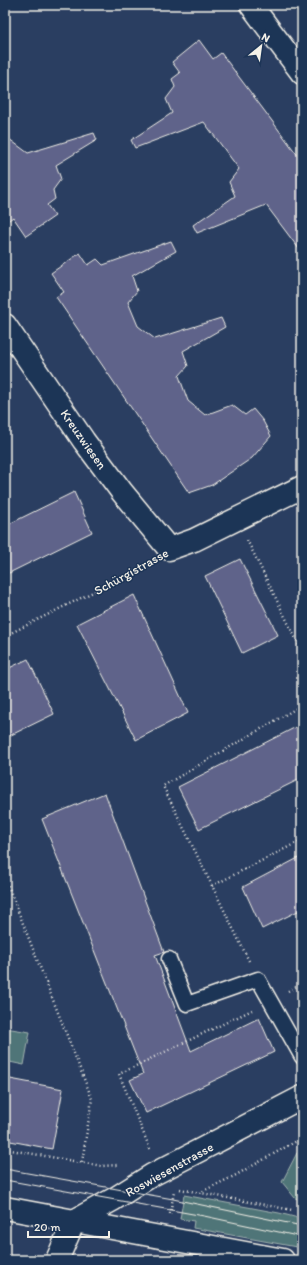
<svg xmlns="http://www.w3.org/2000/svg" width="307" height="1265" font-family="Itim,sans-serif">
	<rect width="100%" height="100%" fill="#2a3e61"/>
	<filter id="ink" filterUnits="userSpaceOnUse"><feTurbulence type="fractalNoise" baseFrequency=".025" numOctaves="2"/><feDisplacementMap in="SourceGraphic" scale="8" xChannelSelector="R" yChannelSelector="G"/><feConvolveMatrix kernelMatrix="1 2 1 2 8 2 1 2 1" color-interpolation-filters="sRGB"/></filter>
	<g filter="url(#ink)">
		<path fill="#507578" stroke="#a2b3b0" d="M5 1028 30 1032 24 1065 5 1061Z
			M302 1150V1200L295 1198 282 1182 297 1153Z
			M184 1195 279 1213 302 1219V1248L193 1228 194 1221 180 1219Z"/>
		<path fill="#5e648a" stroke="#f4f1e8" d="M199 40 213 59 221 53 302 161V253L266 205 197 233 193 225 235 196 229 182 239 169 204 122 135 148 131 140 172 113 166 99 175 87 172 79 180 73 172 62Z
			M94 133 97 140 56 165 61 179 53 190 55 199 47 205 55 216 26 236 13 217 5 223V136L28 153Z
			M171 241 176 251 132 276 137 291 128 302 138 326 155 339 221 318 225 327 183 351 188 366 179 376 188 401 205 415 232 405 245 415 253 409 263 421 271 436 252 458 212 485 189 493 56 297 64 292 51 273 80 253 88 265 97 259 103 265Z
			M74 492 92 532 5 575V526Z
			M240 559 278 635 242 653 205 576Z
			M134 595 188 713 136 740 77 624Z
			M28 659 54 714 5 738V670Z
			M302 724V778L199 829 178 787Z
			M105 793 164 952 155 955 191 1051 259 1018 274 1052 146 1113 130 1080 143 1074 42 819Z
			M302 856V909L262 929 243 887Z
			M5 1078 63 1089 52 1149 5 1140Z"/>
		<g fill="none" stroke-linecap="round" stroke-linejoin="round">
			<g stroke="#f4f1e8" stroke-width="17">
				<path id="service" d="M169 959 187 1004 258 979 302 1057"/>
			</g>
			<g stroke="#f4f1e8" stroke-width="25">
				<path id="minor" d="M251 5 302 73
					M5 325 84 441 122 492 169 549 194 540 302 487
					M57 1260 74 1221 114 1199 152 1175 302 1097"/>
			</g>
			<g stroke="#f4f1e8" stroke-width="25">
				<path id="primary" d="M5 1208 283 1260"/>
			</g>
			<path stroke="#f4f1e8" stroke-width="2.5" stroke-dasharray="1 3" stroke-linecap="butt" d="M247 540 302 651
				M5 636 149 564
				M5 878 92 1099 82 1162
				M212 886 302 840
				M249 961 163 786 302 705
				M288 991 302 984
				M5 1149 102 1166 118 1165
				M150 1149 119 1074 252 1010
				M180 1189 292 1210
				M199 1193 236 1175 302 1138
				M170 1214 174 1192"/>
			<use href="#service" stroke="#1d3557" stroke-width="14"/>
			<use href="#minor" stroke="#1d3557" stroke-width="22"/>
			<use href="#primary" stroke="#1d3557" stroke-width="22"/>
			<path stroke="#f4f1e8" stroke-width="1" d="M5 1169 173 1199 302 1226
				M5 1180 204 1216 302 1237"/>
		</g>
	</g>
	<g text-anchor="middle" stroke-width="3" stroke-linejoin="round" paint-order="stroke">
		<g font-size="13" fill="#f4f1e8" stroke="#1d3557">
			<text transform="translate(84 439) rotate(55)" y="5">Kreuzwiesen</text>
			<text transform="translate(131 571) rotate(-29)" y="5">Schürgistrasse</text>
			<text transform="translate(169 1169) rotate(-29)" y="5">Roswiesenstrasse</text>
		</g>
	</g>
	<rect width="307" height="1265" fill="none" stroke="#1d3557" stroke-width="20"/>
	<rect x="10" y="10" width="287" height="1245" fill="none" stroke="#f4f1e8" stroke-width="1.5" filter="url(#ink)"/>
	<g transform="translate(261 46) rotate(29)" stroke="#1d3557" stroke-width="3" paint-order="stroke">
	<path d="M0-3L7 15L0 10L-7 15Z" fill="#f4f1e8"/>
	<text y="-6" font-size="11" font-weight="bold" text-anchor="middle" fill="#f4f1e8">N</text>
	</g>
	<path d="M28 1231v6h81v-6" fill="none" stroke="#f4f1e8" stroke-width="2"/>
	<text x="34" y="1231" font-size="12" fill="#f4f1e8" stroke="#1d3557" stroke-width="3" paint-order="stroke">20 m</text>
</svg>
